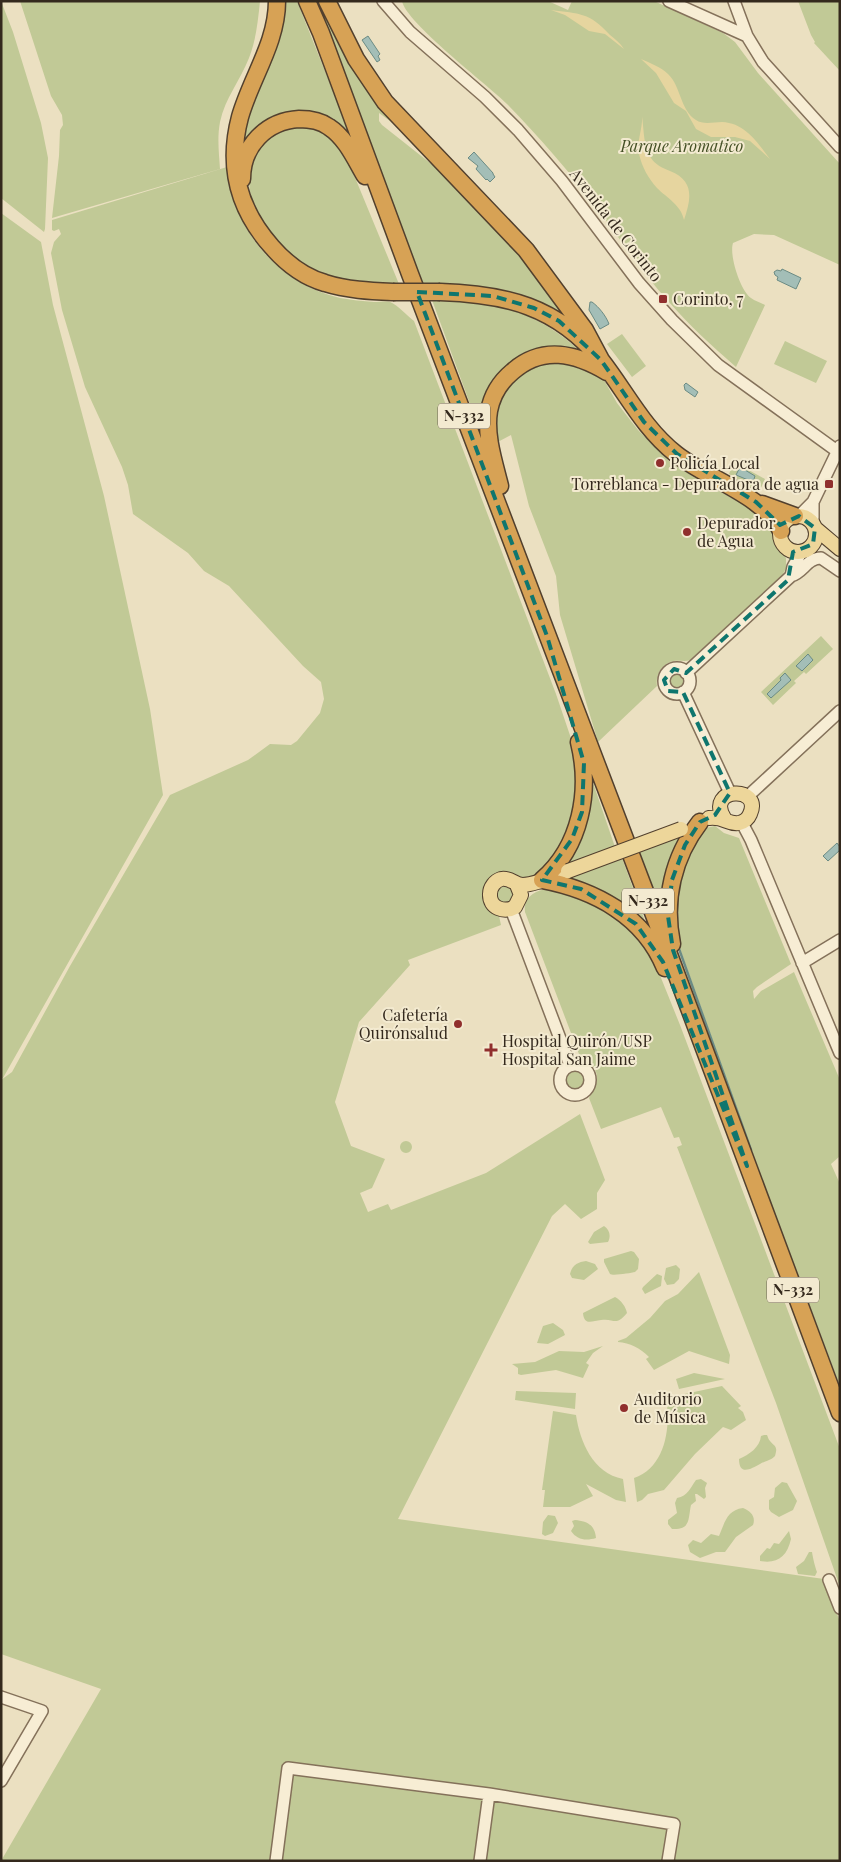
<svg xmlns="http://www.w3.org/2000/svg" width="841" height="1862" font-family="'Playfair Display',serif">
	<rect width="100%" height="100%" fill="#ebe0c1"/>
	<path fill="#c1c996" d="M1 1 13 32 41 123 48 158 45 229 44 232 1 198Z
		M20 1H260C258 21 256 40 249 58 240 81 225 98 220 122 217 138 219 153 220 169L52 218 59 156 60 130 63 125 62 115 51 96Z
		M282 1H297L358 154 311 115 239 152 240 138Z
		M315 1H322L408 134 379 113V121L382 125 458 185 488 214 569 318C517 288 481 285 423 285Z
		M402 1H548L568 10 572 1H654L723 33 735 42 758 73 840 164V265L774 235 754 234 733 243C729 255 740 290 751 298 755 301 761 303 765 305L736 367C712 346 689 325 668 301 642 272 620 239 596 207 569 171 539 137 507 104 487 84 406 23 402 1Z
		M798 1H840V71L814 43 815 42 811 35Z
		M297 126 318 129 336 143 349 163 399 284C374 283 347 285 323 275 282 258 237 209 252 161 256 151 264 137 275 132 282 129 290 128 297 126Z
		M227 167C233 230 278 284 340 298 351 300 363 301 374 302 379 302 386 301 390 302 398 305 407 316 414 321L556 694 578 759 575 808 565 843 539 873 523 879C484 857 469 905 499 916L501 925 408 960 410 965 359 1022 335 1102 351 1146 385 1159 372 1188 360 1193 368 1212 388 1204 391 1210 486 1173 580 1114 605 1180 597 1193V1209L581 1219 565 1204 552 1216 398 1519 824 1579 840 1622V1861H1L101 1689 1 1654V1080L12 1072 70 966 170 795 248 760 270 744 291 745 297 741 320 713 324 699 321 682 303 666 229 586 204 571 188 553 133 514 128 485 122 467 85 387 62 310 51 253 54 242 61 234 59 229 54 231 52 230V220Z
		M1 213 41 242 53 305 104 496 150 709 163 795 3 1078 1 1079Z
		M432 300C492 299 540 312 583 354L543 349 520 356 503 370 481 434Z
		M622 334 646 366 632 377 607 344Z
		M785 341 827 361 816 383 774 364Z
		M565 359 596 372 604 380 617 403 638 430 672 464 711 487 762 514 774 529 776 542 786 558V568L782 576 690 660C685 662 680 660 674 661 662 663 655 675 657 686L598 742 560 615 556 576 529 506 511 435 494 444 498 397 523 367Z
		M734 462 765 479 759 492 729 474Z
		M821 636 833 649 806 674 804 672 794 681 796 683 773 705 761 692Z
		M668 681a9 9 0 1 1 18 0a9 9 0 1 1-18 0Z
		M589 771 615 847 559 868Z
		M705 826 706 828 715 826 724 833 739 838 791 964 757 987 753 991 754 999 761 991 794 972 840 1080V1156L831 1164 840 1184V1386L766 1190 677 940 674 914 682 863Z
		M683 834 663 919 638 851Z
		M622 858 649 932 567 878Z
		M509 884 516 896 508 904 497 901 496 889 500 885Z
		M546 889 575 893 627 923 653 958 680 1025 840 1449V1587L776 1403 677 1147 682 1145 679 1137 674 1138 661 1107 601 1129 589 1098C595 1087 602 1077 592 1065 588 1061 583 1059 579 1054L525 912C523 898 534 891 546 889Z
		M564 1080a11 11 0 1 1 22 0a11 11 0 1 1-22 0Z
		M400 1147a6 6 0 1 1 12 0a6 6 0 1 1-12 0Z
		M604 1226C610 1230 611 1236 608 1242L590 1244 588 1242 594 1232Z
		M631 1251 634 1252 639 1259 638 1269 635 1272C631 1273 613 1276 610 1274L604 1262V1259Z
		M586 1261 595 1264 598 1269 584 1280 572 1278 570 1274C572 1265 578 1262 586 1261Z
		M676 1265 680 1269 679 1279 674 1284 667 1285 664 1279 666 1268Z
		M699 1272 730 1355 729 1364 689 1351 654 1370 646 1359 649 1357C640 1348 630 1343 618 1342V1341L626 1338 650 1318 665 1301 678 1294Z
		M657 1274 662 1276 661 1286 645 1294 642 1289 643 1287Z
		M615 1297C621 1300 626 1307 627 1313 615 1327 615 1318 601 1320 592 1321 584 1326 583 1313Z
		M553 1323 563 1330 565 1335 548 1344 537 1343 543 1326Z
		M603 1346 593 1353 586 1363 589 1365 583 1378 556 1370 521 1375 518 1374V1368L512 1364 535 1362 559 1351 584 1352Z
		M694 1373 725 1379 679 1389 676 1379Z
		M722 1386 741 1406 738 1408 743 1412 746 1420 731 1430 723 1427 695 1454 664 1490 648 1494 642 1500 637 1502 634 1478C666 1467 671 1426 666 1398Z
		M516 1391 576 1393 575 1409 515 1400Z
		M553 1411 576 1415C580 1442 593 1473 623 1479L626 1502 616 1500 586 1484 593 1496 570 1507H543L545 1490H542Z
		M764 1435H767C768 1437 768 1439 770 1441 775 1447 778 1446 775 1456 770 1461 765 1461 760 1464 751 1469 739 1476 739 1459 749 1455 760 1447 761 1436Z
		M701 1479 707 1483 705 1488 706 1497 704 1499 697 1494H695L696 1501 691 1505C688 1519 691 1530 672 1529L668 1524V1520L677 1513 675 1503 677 1498C688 1496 690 1488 696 1480Z
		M782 1482 787 1483 797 1501 793 1510 779 1517 771 1512 769 1509V1500L774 1497 775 1488Z
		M743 1508C751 1511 756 1517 753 1525L736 1537 725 1552H716L700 1558 690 1552 688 1545 693 1540 701 1543 711 1534 719 1536C725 1522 727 1510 743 1508Z
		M548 1515 555 1516 558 1523 553 1533 545 1536 542 1534 543 1522Z
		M575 1520C587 1521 595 1525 596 1538 586 1541 577 1540 571 1531L574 1526 572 1521Z
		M789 1531 791 1539C787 1557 777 1564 760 1561V1556L767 1548 770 1549 774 1543 779 1544Z
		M809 1552H812C813 1558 815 1567 817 1572L815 1576 798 1574 796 1567 804 1561Z"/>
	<path fill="#e6d59f" d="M551 10C580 14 589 12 610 35 615 39 620 43 624 49L605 34 589 31 565 15Z
		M641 59C650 63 661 67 668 74 681 86 680 110 696 120 703 125 714 122 722 122 745 123 757 142 770 159L750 141 735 137H711L696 129 686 111 674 103 656 73Z
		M642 116C644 129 643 146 651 158 655 164 662 168 670 171 695 181 691 199 684 220 681 205 667 198 657 188 648 178 642 167 639 154 636 143 643 128 642 116Z"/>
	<path fill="#a3beb7" stroke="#6b8b84" d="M368 36 380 54 378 56 380 60 377 62 362 40Z
		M474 152 493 173V174L495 177 490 182 487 179 486 180 476 169 478 166 468 158Z
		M782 269 801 278 796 289 777 280 778 277 775 275 774 272 777 270 781 271Z
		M590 302H592C599 307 606 316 609 324L600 329 589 310Z
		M686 383 698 392 695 397 685 390 684 385Z
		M740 467 755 476 753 482 736 475Z
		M808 654 813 660 802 671 796 666Z
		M785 673 791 680 771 698 767 694 781 680 780 678Z
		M837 843 840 847V850L828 861 823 856Z"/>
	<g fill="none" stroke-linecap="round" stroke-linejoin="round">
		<path stroke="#6b8b84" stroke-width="2.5" d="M678 946 751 1150"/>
		<g stroke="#84715a" stroke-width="14">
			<path id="minor" d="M383 1 410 32 485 97 518 130 562 181 639 283 672 320 718 365 837 451
				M669 1 747 36
				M734 1 747 36 763 62 840 147
				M813 502V524
				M799 516 813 502 840 446
				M791 576 793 567 802 551
				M664 681a13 13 0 1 1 26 0a13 13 0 1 1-26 0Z
				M686 673 791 576C803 573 807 558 821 558L840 571
				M683 692 730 793
				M747 797 840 711
				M742 823 751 840 840 1053
				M511 909 570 1065
				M802 963 840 940
				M560 1080a15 15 0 1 1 30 0a15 15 0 1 1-30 0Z
				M829 1580 840 1608
				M1 1697 42 1711 1 1781
				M276 1861 288 1768 489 1794 674 1824 668 1861
				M480 1861 489 1794"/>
		</g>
		<g stroke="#52402e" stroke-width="16">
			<path id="major" d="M780 534a18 18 0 1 1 36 0a18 18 0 1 1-36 0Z
				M815 528 840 549
				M709 818C724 816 728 825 739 823 744 822 748 819 750 814 763 785 705 787 724 818
				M517 885 521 895 515 907C504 913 489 908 490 894 490 887 495 881 501 879 510 877 515 885 523 885 538 884 554 876 568 871"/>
		</g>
		<g stroke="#52402e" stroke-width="19">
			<path id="highway" d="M277 1C277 43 251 78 240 117 227 166 238 209 272 247 286 263 304 277 325 283 347 290 370 291 393 292
				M307 1 321 33 410 274 670 957 840 1413
				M327 1 356 59 385 102 526 250 585 330 601 360
				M242 179C242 146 266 121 299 119 309 119 321 121 329 127 346 138 355 159 365 176
				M440 292C505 294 557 306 601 360 626 392 643 428 676 454 706 478 766 497 781 531
				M500 486C494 462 485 435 489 411 492 395 500 382 512 372 542 345 575 353 607 372
				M762 504 795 516
				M542 880C595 890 644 916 665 968
				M542 880C581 846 591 791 579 742
				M672 944C663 900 673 857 700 822"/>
		</g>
		<use href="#minor" stroke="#f7edd4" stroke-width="11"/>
		<use href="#major" stroke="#edd69a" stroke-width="14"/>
		<use href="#highway" stroke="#d7a255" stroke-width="16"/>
		<g stroke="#52402e" stroke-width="16" stroke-linecap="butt">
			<path id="major-bridge" d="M568 871 681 829"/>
		</g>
		<g stroke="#52402e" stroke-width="19" stroke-linecap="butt">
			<path id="highway-bridge" d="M393 292H440"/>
		</g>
		<use href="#major-bridge" stroke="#edd69a" stroke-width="14"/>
		<use href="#highway-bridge" stroke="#d7a255" stroke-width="16"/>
	</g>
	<path fill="none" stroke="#0f766e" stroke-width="4" stroke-dasharray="10 6" stroke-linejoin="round" d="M417 292 493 296 534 308 559 321 601 360 644 422 677 454 756 502 780 525 799 516 815 528 813 544 793 552 788 580 686 673 674 669 664 680 668 691 683 692 730 793 715 815 700 822 685 845 672 880 668 916 673 950 747 1166 663 962 636 924 581 889 542 880 572 839 582 812 584 763 547 636Z"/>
	<g fill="#902f2d" stroke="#f3ead0" stroke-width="2">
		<rect x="658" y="294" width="10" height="10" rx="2.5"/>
		<circle cx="660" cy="463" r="5"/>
		<rect x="824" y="479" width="10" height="10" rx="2.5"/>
		<circle cx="687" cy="532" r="5"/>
		<circle cx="458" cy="1024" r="5"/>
		<path d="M488.5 1042.5h5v5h5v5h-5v5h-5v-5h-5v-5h5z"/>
		<circle cx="624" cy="1408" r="5"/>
	</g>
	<g text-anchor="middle" stroke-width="4" stroke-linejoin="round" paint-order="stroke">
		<g fill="#f3ead0" stroke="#6d6353" stroke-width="1">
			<rect x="438" y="403.5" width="52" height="25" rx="4"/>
			<rect x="622" y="888.5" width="52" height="25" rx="4"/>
			<rect x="767" y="1277.5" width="52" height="25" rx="4"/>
		</g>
		<g font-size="15" font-weight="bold" fill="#34291d">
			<text x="464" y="421">N-332</text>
			<text x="648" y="906">N-332</text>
			<text x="793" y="1295">N-332</text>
		</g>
		<g font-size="16" font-style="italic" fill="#445025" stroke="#f3ead0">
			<text x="682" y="152">Parque Aromatico</text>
		</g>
		<g font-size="16" fill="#34291d" stroke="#f3ead0">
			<text transform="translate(616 225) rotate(52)" y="6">Avenida de Corinto</text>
		</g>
		<g font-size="16" fill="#34291d" stroke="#f3ead0" text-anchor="start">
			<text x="673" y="305">Corinto, 7</text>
			<text x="670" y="469">Policía Local</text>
			<text x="819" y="490" text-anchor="end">Torreblanca - Depuradora de agua</text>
			<text x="697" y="529">Depurador<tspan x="697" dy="18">de Agua</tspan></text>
			<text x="448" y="1021" text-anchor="end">Cafetería<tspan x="448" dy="18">Quirónsalud</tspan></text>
			<text x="502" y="1047">Hospital Quirón/USP<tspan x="502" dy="18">Hospital San Jaime</tspan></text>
			<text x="634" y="1405">Auditorio<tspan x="634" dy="18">de Música</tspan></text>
		</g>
	</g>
	<rect width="841" height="1862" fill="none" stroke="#34291d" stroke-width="5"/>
</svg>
